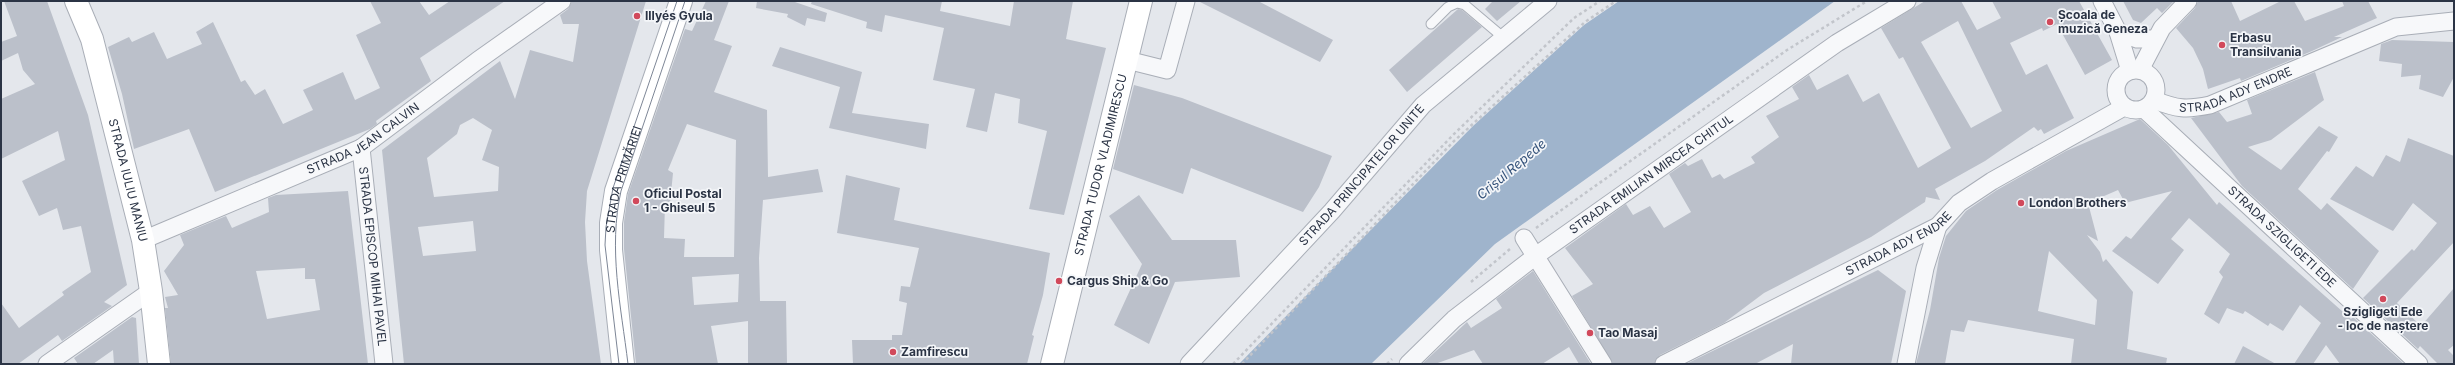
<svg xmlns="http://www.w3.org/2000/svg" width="2455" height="365" font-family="Inter,sans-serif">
	<rect width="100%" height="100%" fill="#e4e7ec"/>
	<path fill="#9fb4cc" d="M1619 1H1835L1495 244 1371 364H1239L1473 126 1584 25Z"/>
	<path fill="#bbc0ca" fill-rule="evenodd" d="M4 1H47L88 115 127 285 104 302 112 306 62 341 58 335 18 364H1V303L19 328 64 295 62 292 91 272 81 226 63 230 57 208 39 216 22 181 65 160 58 131 1 159V99L35 84 23 70 18 53 1 61V42L17 36Z
		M370 1H419L429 15 450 1H505L420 58 431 81 376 121 377 124 370 129 215 192 189 129 134 149 122 94 108 47 129 37 132 42 154 32 167 59 202 44 196 32 213 22 241 82 245 80 255 95 265 89 283 124 313 110 303 90 343 72 355 100 380 88 356 35 381 23Z
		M572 1H646L587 191 585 222 587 261 601 364H404L382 150 500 61 515 99 530 50 573 62 579 24H563L560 15 568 9ZM473 118 492 130 482 160 499 167 498 191 434 197 427 158 457 134 460 125ZM473 221 476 251 423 256 418 227Z
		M706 1H729L714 40 732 46 714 92 767 110 768 177 818 169 823 192 763 200 759 258 760 301H786L787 364H748V321L711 326 718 364H636L624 249V222L628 194 685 29 692 31ZM687 124 736 140 734 257H684L685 239 664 238 665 204H670L673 173 668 170ZM739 274 738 302 694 305 692 277Z
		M757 1H792L827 13 825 22 807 18 805 26 787 17 788 14 756 8Z
		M812 1H942L940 11 1010 26 1014 1H1073L1066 39 1106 48 1064 215 1029 209 1047 131 1018 123 1020 99 995 93 987 132 966 127 975 89 933 80 944 28 885 15 882 32 866 28 867 22 811 4Z
		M1198 1H1258L1333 40 1320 62Z
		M1493 1H1521L1497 21 1485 9Z
		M1925 1H1961L1977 30 2001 18 1992 1H2079L2112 60 2085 75 2057 24 2043 31 2042 28 2010 43 2026 75 2047 64 2074 118 2044 134 2041 129 2038 131 2034 127 1985 161 1935 189 1940 200 1926 197 1925 202 1871 237 1764 293 1724 323 1660 355 1654 364H1613L1572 296 1593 284 1565 248 1626 204 1633 215 1650 206 1664 228 1691 212 1669 174 1685 163 1688 166 1702 159 1712 178 1720 174 1724 179 1755 163 1751 157 1779 137 1766 116 1799 99 1792 87 1809 75 1817 90 1848 74 1863 102 1879 93 1918 168 1951 148 1903 57 1899 59 1881 28ZM1958 21 2002 111 1971 128 1921 42Z
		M2123 1H2174L2162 13 2157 8 2141 23 2133 20Z
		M2198 1H2231L2240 21 2281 1H2294L2305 21 2344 6 2342 1H2368L2377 18 2334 37H2342L2312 51 2241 81 2240 78 2208 89 2203 69 2193 48 2176 28 2195 8Z
		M1458 9 1462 10 1482 27 1407 92 1389 70Z
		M2392 40 2454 42V77L2443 97 2419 89 2421 75 2401 77 2402 64 2379 61 2381 44Z
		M780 47 862 72 852 113 929 124 926 149 829 128 840 87 772 66Z
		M2315 72 2324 100 2271 140 2248 147 2281 170 2319 126 2338 137 2329 152 2327 151 2298 189 2321 210 2327 203 2379 251 2353 289 2242 186 2191 118 2219 112 2227 122 2252 114 2247 100Z
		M1134 85 1182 98 1332 156 1319 187 1303 212 1191 168 1183 194 1113 169Z
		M2140 119 2168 145 2217 205 2219 202 2351 319 2353 317 2404 364H2340L2326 345 2313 364H2294L2321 323 2300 305 2283 331 2270 323 2268 326 2245 311 2243 314 2227 308 2219 324 2204 314 2223 277 2219 272 2230 254 2189 218 2171 239 2184 250 2158 284 2112 251 2126 236 2131 239 2172 191 2125 203 2118 190 2088 203 2098 241 2087 235 2100 252 2103 262 2106 259 2133 292 2127 349 2167 358 2166 364H2071L2074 339 1968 320 1964 332 1951 330 1945 364H1916L1930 310 1939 258 1946 236 1966 211 1997 190 2066 151ZM2049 251 2097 300 2095 325 2038 311Z
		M2408 138 2454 156V242L2397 303 2421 326 2454 288V345L2448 350 2454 356V364H2438L2420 346 2418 349 2363 298 2412 249 2414 251 2437 223 2413 203 2393 231 2330 199 2356 166 2373 177 2386 155 2400 162Z
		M846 175 900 188 894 220 1050 253 1043 295 1032 335 1034 336 1027 364H853L852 340H892V335H902L907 303 899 301 901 286 910 287 919 248 837 233Z
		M348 191 368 364H171L165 308H168L165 297 178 295 164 271 184 245 180 235 226 216 232 228 269 212 268 198 276 195ZM305 268V279H315L320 310 267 319 256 271Z
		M1139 195 1172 240H1236L1240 277 1175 282 1149 344 1114 325 1142 264 1109 216Z
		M1878 270 1906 291 1891 364H1791L1793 344 1755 364H1686Z
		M1533 271 1591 364H1579L1569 347 1542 364H1483L1474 350 1435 364H1422L1467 322 1471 328 1502 308 1496 299Z
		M132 317 136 318 139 364H114L113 350 93 364H78L74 358Z
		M2243 346 2276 364H2234Z"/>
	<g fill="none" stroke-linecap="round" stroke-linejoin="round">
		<g stroke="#a9aeb7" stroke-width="11">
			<path id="lane" d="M1431 24 1448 7 1457 3 1465 5 1504 38"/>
		</g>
		<g stroke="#a9aeb7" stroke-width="19">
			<g id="street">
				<path d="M2102 1 2118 32 2130 71"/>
				<path d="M2118 32 2137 39H2155"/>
				<path d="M1127 60 1167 70 1186 1"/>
				<circle cx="2136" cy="90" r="20"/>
				<path d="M2140 70 2162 28 2188 1"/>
				<path id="s1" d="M2154 100C2177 109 2186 110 2210 105L2396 27 2454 21"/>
				<path id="s2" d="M2144 109 2419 364"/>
				<path id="s3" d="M361 148 384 364"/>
				<path d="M1524 238 1603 364"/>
				<path id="s4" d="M143 240 361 148 477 61 562 1"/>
				<path d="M47 364 151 291"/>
				<path id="s5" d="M1189 364 1332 211 1423 105 1548 1"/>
				<path id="s6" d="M1408 364 1454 319 1537 255 1837 43 1907 1"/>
				<path id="s7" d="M1664 364 1938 226 1959 203 1992 181 2124 107"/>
				<path d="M1906 364 1925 268 1938 226"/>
			</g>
		</g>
		<g stroke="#a9aeb7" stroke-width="24">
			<g id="secondary">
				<path id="s8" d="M76 1 92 39 143 240 151 291 159 364"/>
				<path id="s9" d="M623 364 611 250V223L616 191 681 1"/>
				<path id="s10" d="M1052 364 1141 1"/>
			</g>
		</g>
		<path stroke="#c2c5cb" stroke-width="2.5" stroke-dasharray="3 3" stroke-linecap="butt" d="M1536 228 1787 50 1867 1
			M1471 282 1510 249
			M1233 364 1453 135 1574 18 1600 1
			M1242 364 1453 142 1585 22 1616 1
			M1387 364 1392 359"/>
		<use href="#lane" stroke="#f7f8fa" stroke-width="9"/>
		<use href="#street" stroke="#f7f8fa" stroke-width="17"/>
		<use href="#secondary" stroke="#fff" stroke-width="22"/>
		<path stroke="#7d8696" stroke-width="1" d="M619 364 605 245 606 227 613 188 677 1
			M628 364C621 306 608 249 621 191L685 1"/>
	</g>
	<g fill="#d1495b" stroke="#f4f6f9" stroke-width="1.5">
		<circle cx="637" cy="16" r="4"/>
		<circle cx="2050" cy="22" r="4"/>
		<circle cx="2222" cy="45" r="4"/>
		<circle cx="636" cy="201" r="4"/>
		<circle cx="2021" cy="203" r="4"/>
		<circle cx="1059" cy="281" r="4"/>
		<circle cx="2383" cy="299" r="4"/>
		<circle cx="1590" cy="333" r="4"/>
		<circle cx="893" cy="352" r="4"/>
	</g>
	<g text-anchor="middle" stroke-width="3.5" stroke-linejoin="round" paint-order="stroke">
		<g font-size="12" font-weight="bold" fill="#2b3445" stroke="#f4f6f9" text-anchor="start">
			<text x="2058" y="19">Școala de<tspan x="2058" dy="14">muzică Geneza</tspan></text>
			<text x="645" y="20">Illyés Gyula</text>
			<text x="2230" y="42">Erbasu<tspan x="2230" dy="14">Transilvania</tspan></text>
			<text x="644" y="198">Oficiul Postal<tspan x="644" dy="14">1 - Ghiseul 5</tspan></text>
			<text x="2029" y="207">London Brothers</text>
			<text x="1067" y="285">Cargus Ship &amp; Go</text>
			<text x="2383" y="316" text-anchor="middle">Szigligeti Ede<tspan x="2383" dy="14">- loc de naștere</tspan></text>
			<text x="1598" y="337">Tao Masaj</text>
			<text x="901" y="356">Zamfirescu</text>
		</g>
		<g font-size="12" fill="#2b3445" stroke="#f4f6f9">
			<text dy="4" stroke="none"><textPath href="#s1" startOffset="86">STRADA ADY ENDRE</textPath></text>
			<text dy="4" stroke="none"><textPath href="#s4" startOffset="243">STRADA JEAN CALVIN</textPath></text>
			<text dy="4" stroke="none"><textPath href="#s10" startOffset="205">STRADA TUDOR VLADIMIRESCU</textPath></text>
			<text dy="4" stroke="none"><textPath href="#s6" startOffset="309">STRADA EMILIAN MIRCEA CHITUL</textPath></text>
			<text dy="4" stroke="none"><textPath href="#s5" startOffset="256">STRADA PRINCIPATELOR UNITE</textPath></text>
			<text dy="4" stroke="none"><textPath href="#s9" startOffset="187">STRADA PRIMĂRIEI</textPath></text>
			<text dy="4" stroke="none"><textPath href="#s8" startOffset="187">STRADA IULIU MANIU</textPath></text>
			<text dy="4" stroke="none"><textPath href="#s2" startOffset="188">STRADA SZIGLIGETI EDE</textPath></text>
			<text dy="4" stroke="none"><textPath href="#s7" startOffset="264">STRADA ADY ENDRE</textPath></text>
			<text dy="4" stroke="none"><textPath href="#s3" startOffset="109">STRADA EPISCOP MIHAI PAVEL</textPath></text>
		</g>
		<g font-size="13" font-style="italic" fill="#34527a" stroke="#f4f6f9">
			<text transform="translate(1511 169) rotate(-40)" y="5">Crișul Repede</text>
		</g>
	</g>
	<rect width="2455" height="365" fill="none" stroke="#2b3445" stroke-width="4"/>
</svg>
